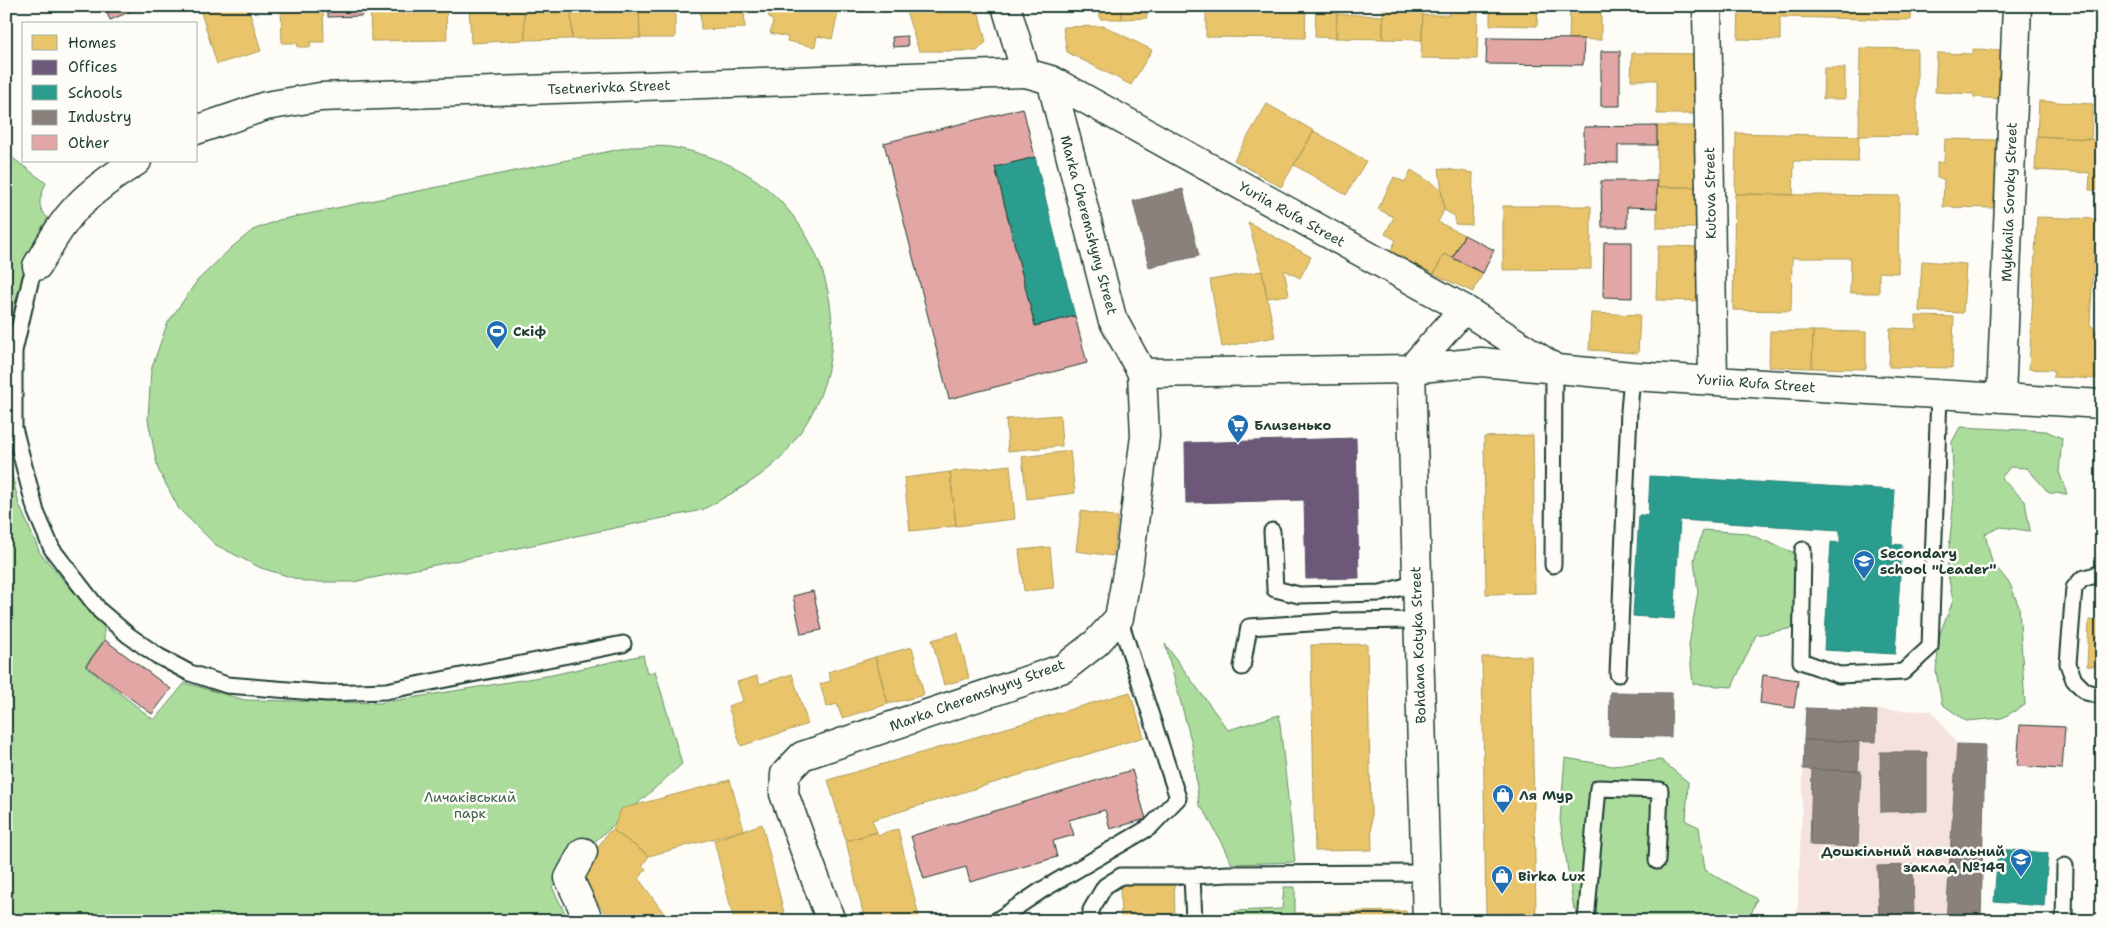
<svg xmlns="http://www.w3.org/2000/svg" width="2108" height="927" font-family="'Shantell Sans',sans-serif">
	<rect width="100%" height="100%" fill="#fdfcf7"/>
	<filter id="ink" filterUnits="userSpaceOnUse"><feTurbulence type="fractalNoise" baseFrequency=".02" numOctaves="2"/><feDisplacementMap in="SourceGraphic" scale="10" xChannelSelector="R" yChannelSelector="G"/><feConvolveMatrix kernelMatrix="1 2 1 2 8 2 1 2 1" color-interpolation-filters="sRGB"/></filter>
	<g filter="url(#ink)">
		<path fill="#f5e2de" d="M1806 708 1932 711 1957 744 1947 921H1797Z"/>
		<path fill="#acdc9c" stroke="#668c68" d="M630 147C645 147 662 145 676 148 704 153 733 164 756 180 836 238 857 354 799 434 793 441 788 451 781 458 758 480 729 495 702 510L353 582H307L261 568 216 545 179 509 158 469 148 420 151 370 167 324 197 281 231 248 253 230 279 220Z
			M6 153 46 183C38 202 36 207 52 223L17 295 6 354Z
			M1960 427 2046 431 2062 438 2059 472 2067 494 2049 493 2027 468 2010 467 2001 478 2025 501 2030 531 2001 527 1985 534 1992 562 2010 584 2019 607 2025 705 2002 718 1966 721 1942 704 1936 671 1940 633 1953 601 1947 569 1954 497 1952 442Z
			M6 450 19 504 40 553 104 626V640L85 666 154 720 185 683 245 700 380 703 552 675 643 655 647 674 655 671 682 764 583 852 552 887 569 921H6Z
			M1703 530 1746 533 1797 554 1798 627 1756 635 1732 687 1693 684 1689 645 1698 592 1694 560Z
			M1165 644 1228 730 1279 715 1295 862 1232 864 1207 815 1199 805 1192 744Z
			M1565 758 1613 766 1661 760 1688 782 1686 821 1699 827 1705 870 1757 899 1749 919 1585 921 1574 909 1560 820Z
			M1284 887H1295V921H1235V911L1282 909Z"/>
		<path fill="#e9c46a" stroke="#ac9c5a" d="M199 6H248L261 51 217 64Z
			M281 6H323L324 42H310L311 47H298L297 43H282Z
			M370 6H446L447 40 371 41Z
			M469 6H524L525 40 471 43Z
			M524 6H571L572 39 525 40Z
			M571 6H639L640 38 572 39Z
			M639 6H675V38H640Z
			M700 6H744L745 28 701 30Z
			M776 6H818L823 7 822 10 838 13 832 39 817 36 815 47 787 41 788 37 770 33 773 22 768 15 775 10Z
			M933 6H977L986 42 977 51H919L906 11H934Z
			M1099 6H1121L1122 19H1100Z
			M1121 6H1146L1147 18 1122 19Z
			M1206 6H1306L1305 38 1206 37Z
			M1316 6H1337L1336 38 1315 37Z
			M1383 6H1423L1422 40 1383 39Z
			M1490 6H1538L1537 26 1490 25Z
			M1570 6H1601V40L1569 39Z
			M1601 6H1630V10L1601 9Z
			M1739 6H1912L1911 20 1780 17V40L1738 39Z
			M1449 9 1478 10 1477 59 1421 58 1423 15H1449Z
			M1337 14 1383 16V39L1336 38Z
			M1104 26 1152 50 1131 85 1067 52 1063 27Z
			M1860 48 1917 49V135L1859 136Z
			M1973 49 2003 50 2001 99 1974 97V94L1935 92 1937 53 1973 54Z
			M1632 53 1700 54V114H1657V80H1631Z
			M1824 68H1845V99H1823Z
			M2039 101 2093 104 2091 139 2037 136Z
			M1267 104 1314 131 1281 187 1234 160Z
			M1657 126H1704V187H1657Z
			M1314 131 1366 161 1346 195 1294 165Z
			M1736 133 1859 136 1858 162 1794 161 1793 195 1735 194Z
			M2037 136 2102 140V190H2089L2090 173 2035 170Z
			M1945 139 1998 140 1996 208 1943 207 1944 179 1937 178V162L1944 163Z
			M1439 168 1473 173 1472 225 1455 224V216L1444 210Z
			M1411 170 1441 189 1444 210 1438 222 1464 235 1453 258 1444 254 1434 274 1390 252 1396 240 1385 234 1394 217 1378 209 1394 177 1405 182Z
			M1657 187H1704V228H1657Z
			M1735 194 1899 196 1898 273 1879 272V293H1850L1851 258H1792L1791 311 1733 310Z
			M1503 206H1591V269L1503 270Z
			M2037 217 2096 219 2090 324 2102 337 2101 379 2053 377 2054 370 2029 369Z
			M1248 222 1311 257 1300 278 1284 270 1289 295 1267 298 1262 271Z
			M1658 246 1705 247V301L1656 300Z
			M1444 254 1483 273 1473 292 1434 274Z
			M1922 261 1966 264 1963 313 1919 311Z
			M1262 271 1275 337 1222 347 1210 280Z
			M1591 313 1640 315 1638 353 1589 350Z
			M1916 316 1954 317 1952 368 1889 367 1890 328 1916 329Z
			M1770 331H1813L1812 368 1769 367Z
			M1813 331 1866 332V369L1812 368Z
			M1060 415 1062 446 1008 451 1006 419Z
			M1533 435 1535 593 1486 594 1484 437Z
			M1070 451 1075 493 1027 499 1022 457Z
			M1010 465 1015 519 956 526 950 472Z
			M950 472 956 526 910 531 904 478Z
			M1081 511 1118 517 1113 556 1076 551Z
			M1050 547 1054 588 1024 591 1019 550Z
			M2089 620 2102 621V667L2087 666Z
			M958 633 969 678 944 685 932 640Z
			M1367 644 1372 850 1315 851 1311 645Z
			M912 647 924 695 888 704 875 657Z
			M1531 656 1536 913 1486 914 1482 657Z
			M875 657 888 704 842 718 837 704 827 707 820 684 831 681 828 672Z
			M792 674 808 724 741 746 728 706 743 701 737 682 757 676 760 684Z
			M1130 692 1144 737 872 820 877 832 846 841 828 780Z
			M730 780 744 830 649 856 613 830 621 809Z
			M762 824 786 921H734L714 840Z
			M898 829 920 921H865L846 841 877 832 879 836 886 832Z
			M613 830 649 856 642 866 646 869 639 879 665 915 652 921H612L578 879 608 832Z
			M1174 881 1175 921H1121L1120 882Z
			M1406 911V921H1351V912Z
			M1351 912V921H1297L1296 913Z"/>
		<path fill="#6d597a" stroke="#565165" d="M1356 438 1359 578 1306 579 1304 500 1186 503 1185 443Z"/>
		<path fill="#2a9d8f" stroke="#278074" d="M1035 157 1075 316 1035 326 995 167Z
			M1650 476 1895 490 1892 544 1902 545 1895 654 1824 650 1831 542 1840 543V530L1680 520 1674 619 1633 616 1639 515H1648Z
			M1998 849 2048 853 2044 906 1994 902Z"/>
		<path fill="#8a817c" stroke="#6a6d66" d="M1183 189 1199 256 1149 267 1133 201Z
			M1610 692 1672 693 1671 737 1609 736Z
			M1806 708 1877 711 1876 742 1804 740Z
			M1804 740 1859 742 1858 771 1803 769Z
			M1957 744 1985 745 1981 921H1946Z
			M1880 752H1927V811L1881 812Z
			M1812 769 1861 771 1858 847 1810 845Z
			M1913 865 1914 921H1879L1877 866Z"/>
		<path fill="#e2a7a4" stroke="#1f3d34" d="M104 6H140L141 7 110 20Z
			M328 6H362V16L328 17Z
			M907 36 908 46 893 47 892 37Z
			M1487 38 1584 39 1583 65 1486 64Z
			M1601 51H1620V106H1601Z
			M1023 108 1035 157 995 167 1035 326 1075 316 1087 363 949 399 884 143Z
			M1657 126V145H1618V163L1584 162V127Z
			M1601 181H1657V208L1627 207V227H1602Z
			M1464 235 1494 250 1483 273 1453 258Z
			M1604 242H1632V298L1603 297Z
			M813 591 822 630 801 634 793 596Z
			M105 640 171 689 152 714 86 666Z
			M1763 675 1798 680 1794 708 1760 703Z
			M2020 725 2065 727 2062 769 2017 766Z
			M1132 770 1146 819 1110 829 1105 810 1069 820 1074 835 1053 841 1057 857 970 882 966 867 924 879 911 836Z"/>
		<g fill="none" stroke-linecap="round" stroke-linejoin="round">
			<g stroke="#1f3d34" stroke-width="19">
				<path id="lane" d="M37 266 31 278 14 351V428L36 512 52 549 100 611 128 635 158 656 190 673 227 685 327 693 386 691 623 644
					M1272 531 1275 589 1299 595 1381 593 1417 583
					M1803 550 1801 661 1839 675 1903 672 1930 647 1939 395
					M1553 565 1554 368
					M2102 573 2082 579 2074 588 2068 664 2074 680 2086 692 2102 696
					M1242 667 1249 627 1342 621 1418 620
					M1618 674 1629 411 1632 376
					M996 921 1042 890 1150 827 1178 798 1119 618
					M1091 921V910L1105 886 1121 876H1192
					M1194 921 1192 876 1229 874 1425 873
					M1586 921 1598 788 1660 790 1657 861
					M2064 921 2065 866"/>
			</g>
			<g stroke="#1f3d34" stroke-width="31">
				<path id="street" d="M1707 6 1713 381
					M196 130 266 106 320 97 1026 73
					M37 266C49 246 60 225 76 208 93 190 116 174 137 161
					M1464 309 1550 365
					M1142 373 1411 369 1481 362 1632 376 2102 404
					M2001 398 2017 6
					M583 852 569 878 589 921"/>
			</g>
			<g stroke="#1f3d34" stroke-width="31">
				<path id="secondary" d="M1006 6 1026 73 1051 80 1464 309 1411 369 1427 921
					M831 921 784 794 785 774 802 756 1064 668 1096 643 1119 618 1129 562 1145 436 1142 373 1112 318 1051 80"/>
			</g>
			<use href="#lane" stroke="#fdfcf7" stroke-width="15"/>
			<use href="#street" stroke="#fdfcf7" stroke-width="28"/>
			<use href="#secondary" stroke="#fdfcf7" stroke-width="28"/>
		</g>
	</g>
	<defs>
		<g id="stadium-pin" transform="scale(1.125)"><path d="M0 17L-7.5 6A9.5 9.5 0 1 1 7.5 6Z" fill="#1f6fb2" stroke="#fdfcf7"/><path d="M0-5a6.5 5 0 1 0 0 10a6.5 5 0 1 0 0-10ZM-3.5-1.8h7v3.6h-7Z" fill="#fff"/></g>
		<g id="supermarket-pin" transform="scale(1.125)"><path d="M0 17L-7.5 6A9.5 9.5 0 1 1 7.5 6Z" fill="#1f6fb2" stroke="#fdfcf7"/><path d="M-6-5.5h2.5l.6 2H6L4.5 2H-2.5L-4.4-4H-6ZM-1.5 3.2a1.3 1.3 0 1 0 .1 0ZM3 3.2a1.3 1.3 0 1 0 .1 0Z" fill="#fff"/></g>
		<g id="school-pin" transform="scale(1.125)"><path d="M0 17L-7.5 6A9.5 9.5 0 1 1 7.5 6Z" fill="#1f6fb2" stroke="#fdfcf7"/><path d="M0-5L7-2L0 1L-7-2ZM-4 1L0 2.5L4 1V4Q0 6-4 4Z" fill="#fff"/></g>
		<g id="shop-pin" transform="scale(1.125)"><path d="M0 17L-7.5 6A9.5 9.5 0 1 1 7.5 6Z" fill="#1f6fb2" stroke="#fdfcf7"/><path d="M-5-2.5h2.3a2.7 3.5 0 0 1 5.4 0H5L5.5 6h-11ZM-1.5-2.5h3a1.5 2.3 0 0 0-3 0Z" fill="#fff"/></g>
	</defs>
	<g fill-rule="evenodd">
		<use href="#stadium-pin" x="497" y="331"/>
		<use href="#supermarket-pin" x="1238" y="425"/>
		<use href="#school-pin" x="1864" y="561"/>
		<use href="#shop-pin" x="1503" y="795"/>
		<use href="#school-pin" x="2021" y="859"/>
		<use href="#shop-pin" x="1502" y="876"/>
	</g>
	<g text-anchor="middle" stroke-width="5" stroke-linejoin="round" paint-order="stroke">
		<g font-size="14" fill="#1f3d34" stroke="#fdfcf7">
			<text transform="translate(609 87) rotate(-2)" y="5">Tsetnerivka Street</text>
			<text transform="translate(1710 193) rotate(-91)" y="5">Kutova Street</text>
			<text transform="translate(2009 202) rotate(-88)" y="5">Mykhaila Soroky Street</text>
			<text transform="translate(1292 214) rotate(29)" y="5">Yuriia Rufa Street</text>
			<text transform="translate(1089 225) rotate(75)" y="5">Marka Cheremshyny Street</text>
			<text transform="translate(1756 383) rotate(4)" y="5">Yuriia Rufa Street</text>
			<text transform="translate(1418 645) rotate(-92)" y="5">Bohdana Kotyka Street</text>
			<text transform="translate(977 695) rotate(-20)" y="5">Marka Cheremshyny Street</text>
		</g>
		<g font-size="14" font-weight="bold" fill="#1f3d34" stroke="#fdfcf7" text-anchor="start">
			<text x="513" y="336">Скіф</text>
			<text x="1254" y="430">Близенько</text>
			<text x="1880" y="558">Secondary<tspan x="1880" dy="16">school "Leader"</tspan></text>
			<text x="1519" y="800">Ля Мур</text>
			<text x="2005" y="856" text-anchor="end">Дошкільний навчальний<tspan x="2005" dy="16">заклад №149</tspan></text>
			<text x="1518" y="881">Birka Lux</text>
		</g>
		<g font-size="14" fill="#3b5d49" stroke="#fdfcf7">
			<text x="470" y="802">Личаківський<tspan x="470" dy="16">парк</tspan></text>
		</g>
	</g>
	<rect width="2108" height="927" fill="none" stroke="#fdfcf7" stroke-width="25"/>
	<rect x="12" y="12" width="2083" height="902" fill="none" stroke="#1f3d34" stroke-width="2" filter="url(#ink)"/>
	<rect x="22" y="22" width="175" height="140" fill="#fdfcf7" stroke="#a4b0a9"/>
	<rect x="32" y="35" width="25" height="15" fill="#e9c46a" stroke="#a4b0a9"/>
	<text x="68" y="48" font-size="15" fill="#1f3d34">Homes</text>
	<rect x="32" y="60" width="25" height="15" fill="#6d597a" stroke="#a4b0a9"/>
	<text x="68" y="72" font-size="15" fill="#1f3d34">Offices</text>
	<rect x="32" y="85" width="25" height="15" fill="#2a9d8f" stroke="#a4b0a9"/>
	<text x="68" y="98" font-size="15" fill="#1f3d34">Schools</text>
	<rect x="32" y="110" width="25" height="15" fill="#8a817c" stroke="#a4b0a9"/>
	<text x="68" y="122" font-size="15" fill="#1f3d34">Industry</text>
	<rect x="32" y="135" width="25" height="15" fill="#e2a7a4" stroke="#a4b0a9"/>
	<text x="68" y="148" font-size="15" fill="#1f3d34">Other</text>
</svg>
